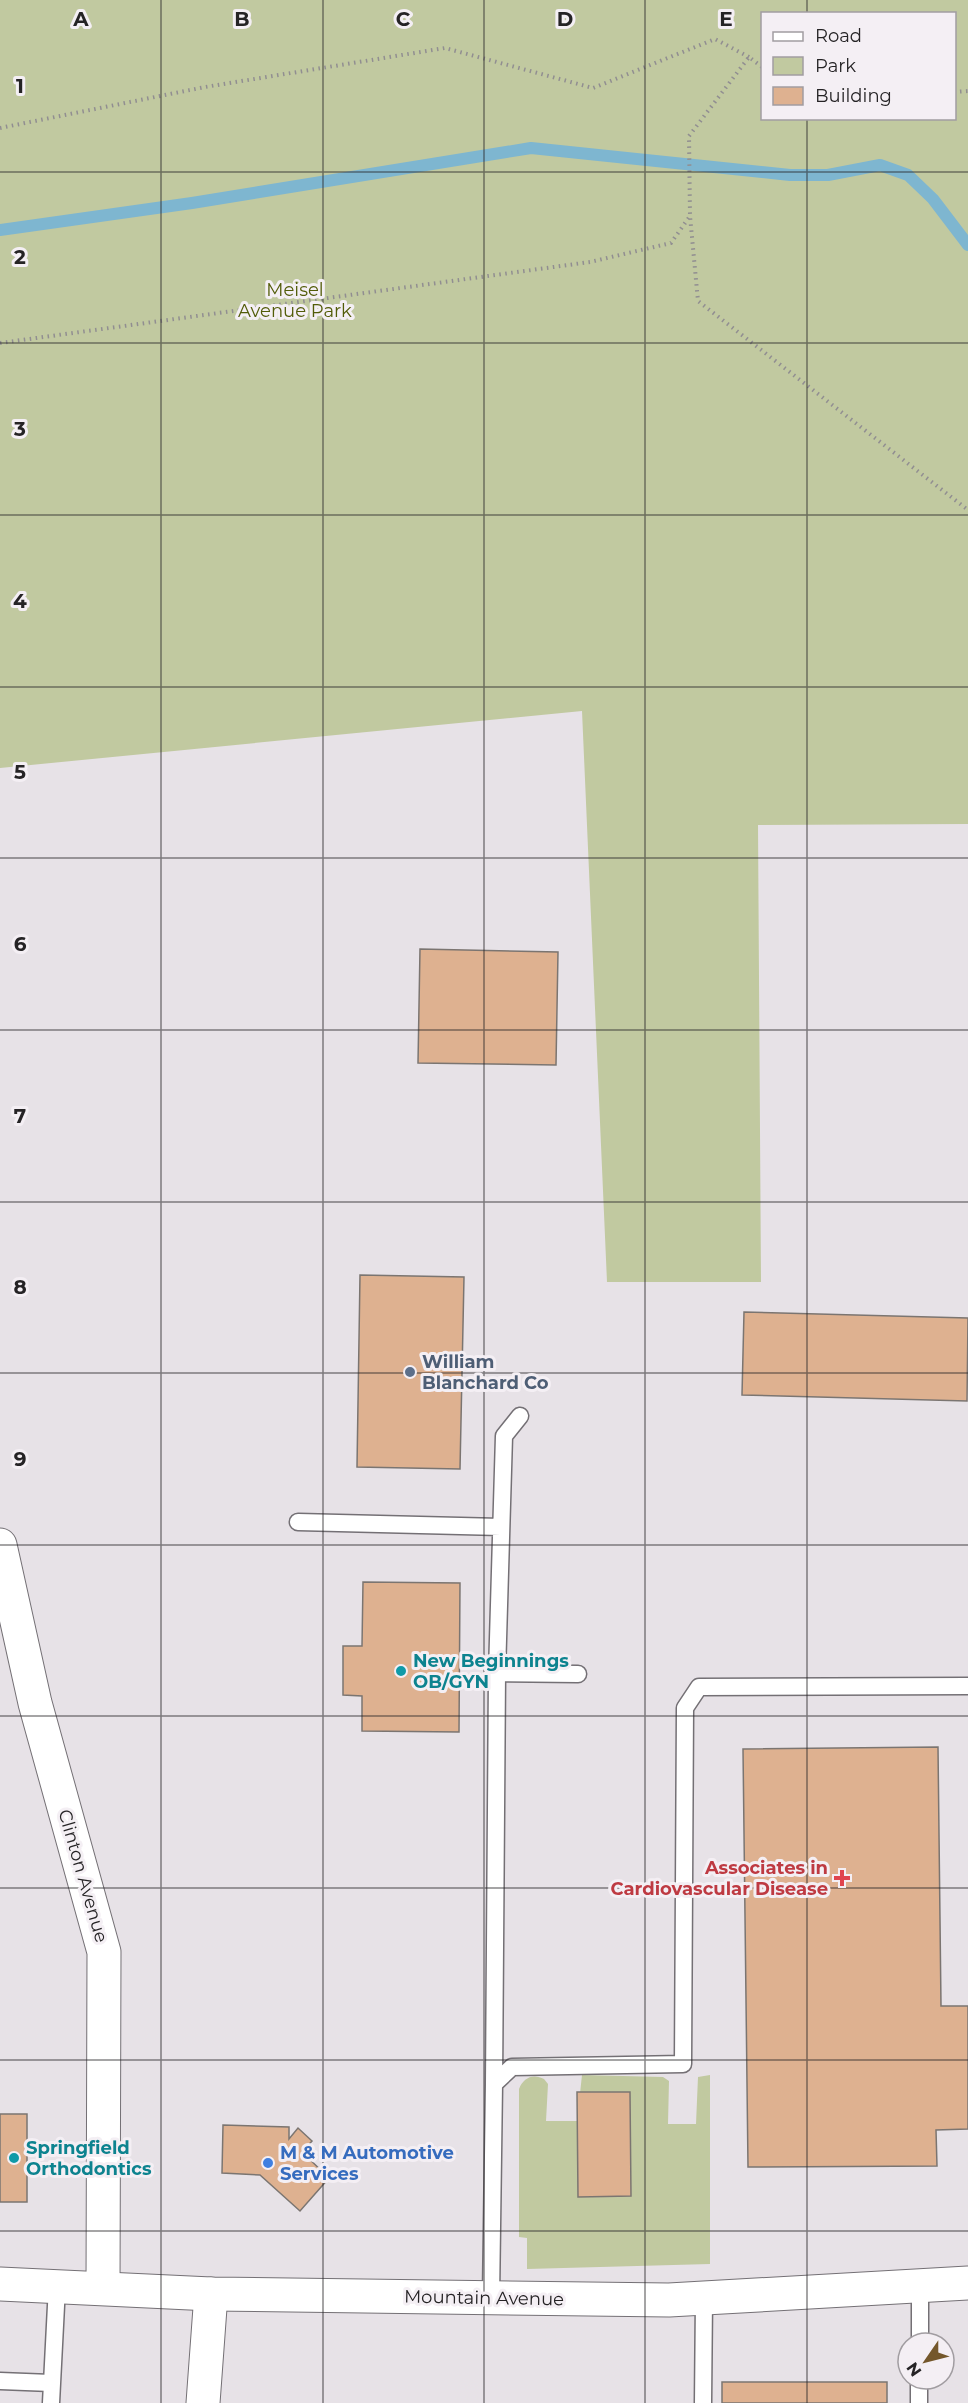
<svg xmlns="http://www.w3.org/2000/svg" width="968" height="2403" font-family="Montserrat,sans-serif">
	<rect width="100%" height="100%" fill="#e7e2e7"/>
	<path fill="#c1c9a0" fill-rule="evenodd" d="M0 0H968V824L758 825 761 1282H607L582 711 0 768ZM762 14H954V118H762Z
		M582 2075 663 2077 669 2081 668 2124H696L698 2077 710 2075V2264L527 2269V2238L519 2237V2089C523 2078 533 2073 544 2079L548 2084 546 2121H577Z"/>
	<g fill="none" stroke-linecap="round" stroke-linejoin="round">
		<path stroke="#7eb6d0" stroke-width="12" d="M0 230 192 203 531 148 790 175H828L880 165 908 175 933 199 968 245"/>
	</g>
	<path fill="#deb190" stroke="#7b7571" stroke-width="1.5" d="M420 949 558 952 556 1065 418 1063Z
		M360 1275 464 1277 460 1469 357 1467Z
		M744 1312 968 1318 967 1401 742 1395Z
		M363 1582 460 1583 459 1732 362 1731V1696L343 1695V1646H362Z
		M938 1747 941 2006H968V2129L936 2130 937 2166 748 2167 743 1749Z
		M577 2092H630L631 2196 578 2197Z
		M0 2114H27V2202H0Z
		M223 2125 289 2127V2139L298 2128 312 2141 302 2152 329 2178 300 2211 260 2175 222 2173Z
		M722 2382H887V2403H722Z"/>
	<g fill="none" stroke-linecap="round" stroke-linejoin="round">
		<g stroke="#747075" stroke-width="19">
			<path id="service" d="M298 1522 501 1527
				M497 1673 578 1674
				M494 2084 497 1673 504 1436 520 1416
				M491 2298 494 2084 512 2067 683 2064 685 1708 699 1687 968 1686
				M920 2343V2286
				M0 2381 51 2383
				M51 2403 57 2286
				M703 2403 704 2298
				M919 2403V2379"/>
		</g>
		<g stroke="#747075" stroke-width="35">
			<path id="minor" d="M0 1545 35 1703 104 1952 103 2288
				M203 2403 211 2294"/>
		</g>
		<g stroke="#747075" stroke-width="35">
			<path id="tertiary" d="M0 2284 211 2294 669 2300 968 2283"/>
		</g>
		<path stroke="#918e91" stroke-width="4" stroke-dasharray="1.5 4.5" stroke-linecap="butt" d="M762 67 749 57 689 136 690 216 698 301 968 510
			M954 92 968 91
			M0 128 205 87 445 48 593 88 715 39 749 57
			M0 343 590 262 671 243 690 216"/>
		<use href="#service" stroke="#fff" stroke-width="16"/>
		<use href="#minor" stroke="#fff" stroke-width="33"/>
		<use href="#tertiary" stroke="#fff" stroke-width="33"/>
	</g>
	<path fill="none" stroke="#252325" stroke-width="1.5" stroke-opacity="0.55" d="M161 0V2403M323 0V2403M484 0V2403M645 0V2403M807 0V14M807 118V2403M0 172H968M0 343H968M0 515H968M0 687H968M0 858H968M0 1030H968M0 1202H968M0 1373H968M0 1545H968M0 1716H968M0 1888H968M0 2060H968M0 2231H968"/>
	<circle fill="#5c6f8a" stroke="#f4eff4" stroke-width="2" cx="410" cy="1372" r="6"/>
	<g fill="#0f9aa8" stroke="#f4eff4" stroke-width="2">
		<circle cx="401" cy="1671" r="6"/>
		<circle cx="14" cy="2158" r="6"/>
	</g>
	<path fill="#e0444e" stroke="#f4eff4" stroke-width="2" d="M839 1869h6v6h6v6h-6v6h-6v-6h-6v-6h6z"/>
	<circle fill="#3f7fe0" stroke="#f4eff4" stroke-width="2" cx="268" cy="2163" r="6"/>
	<g text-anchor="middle" stroke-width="6" stroke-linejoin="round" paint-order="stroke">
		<g font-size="18" fill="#525c08" stroke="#f4eff4">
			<text x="295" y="296">Meisel<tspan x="295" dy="21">Avenue Park</tspan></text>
		</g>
		<g font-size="18" font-weight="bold" fill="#4e5e75" stroke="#f4eff4" text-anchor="start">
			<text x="422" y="1368">William<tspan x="422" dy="21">Blanchard Co</tspan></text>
		</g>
		<g font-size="18" font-weight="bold" fill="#0d838f" stroke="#f4eff4" text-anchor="start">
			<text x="413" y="1667">New Beginnings<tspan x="413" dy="21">OB/GYN</tspan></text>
			<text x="26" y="2154">Springfield<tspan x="26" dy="21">Orthodontics</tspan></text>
		</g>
		<g font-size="18" font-weight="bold" fill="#be3a42" stroke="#f4eff4" text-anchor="end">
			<text x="828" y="1874">Associates in<tspan x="828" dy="21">Cardiovascular Disease</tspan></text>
		</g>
		<g font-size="18" fill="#252325" stroke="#f4eff4">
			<text transform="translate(83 1876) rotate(74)" y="6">Clinton Avenue</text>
			<text transform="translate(484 2298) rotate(1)" y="6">Mountain Avenue</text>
		</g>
		<g font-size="18" font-weight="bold" fill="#366cbe" stroke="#f4eff4" text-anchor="start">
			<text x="280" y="2159">M &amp; M Automotive<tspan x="280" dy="21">Services</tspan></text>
		</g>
	</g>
	<g font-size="20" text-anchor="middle" font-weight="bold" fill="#252325" stroke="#f4eff4" stroke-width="6" stroke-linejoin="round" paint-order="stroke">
		<text x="81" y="26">A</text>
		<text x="242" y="26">B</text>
		<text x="403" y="26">C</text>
		<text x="565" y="26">D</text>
		<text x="726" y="26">E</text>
		<text x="20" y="93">1</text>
		<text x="20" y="264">2</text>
		<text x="20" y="436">3</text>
		<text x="20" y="608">4</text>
		<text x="20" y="779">5</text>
		<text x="20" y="951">6</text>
		<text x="20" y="1123">7</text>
		<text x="20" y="1294">8</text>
		<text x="20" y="1466">9</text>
	</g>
	<rect x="761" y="12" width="195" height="108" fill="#f4eff4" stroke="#a19da1" stroke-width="1.5"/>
	<rect x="773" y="32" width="30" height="9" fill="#ffffff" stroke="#a19da1" stroke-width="1.5"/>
	<text x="815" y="42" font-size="18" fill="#252325">Road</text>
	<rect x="773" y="57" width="30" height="18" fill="#c1c9a0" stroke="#a19da1" stroke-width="1.5"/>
	<text x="815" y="72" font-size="18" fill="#252325">Park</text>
	<rect x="773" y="87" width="30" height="18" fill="#deb190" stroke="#a19da1" stroke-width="1.5"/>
	<text x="815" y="102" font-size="18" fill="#252325">Building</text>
	<g transform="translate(926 2361) rotate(235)"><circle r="28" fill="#f4eff4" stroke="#a19da1" stroke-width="1.5"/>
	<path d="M0-4.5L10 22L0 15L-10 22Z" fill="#74572b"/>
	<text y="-9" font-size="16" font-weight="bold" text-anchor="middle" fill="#252325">N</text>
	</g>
</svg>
